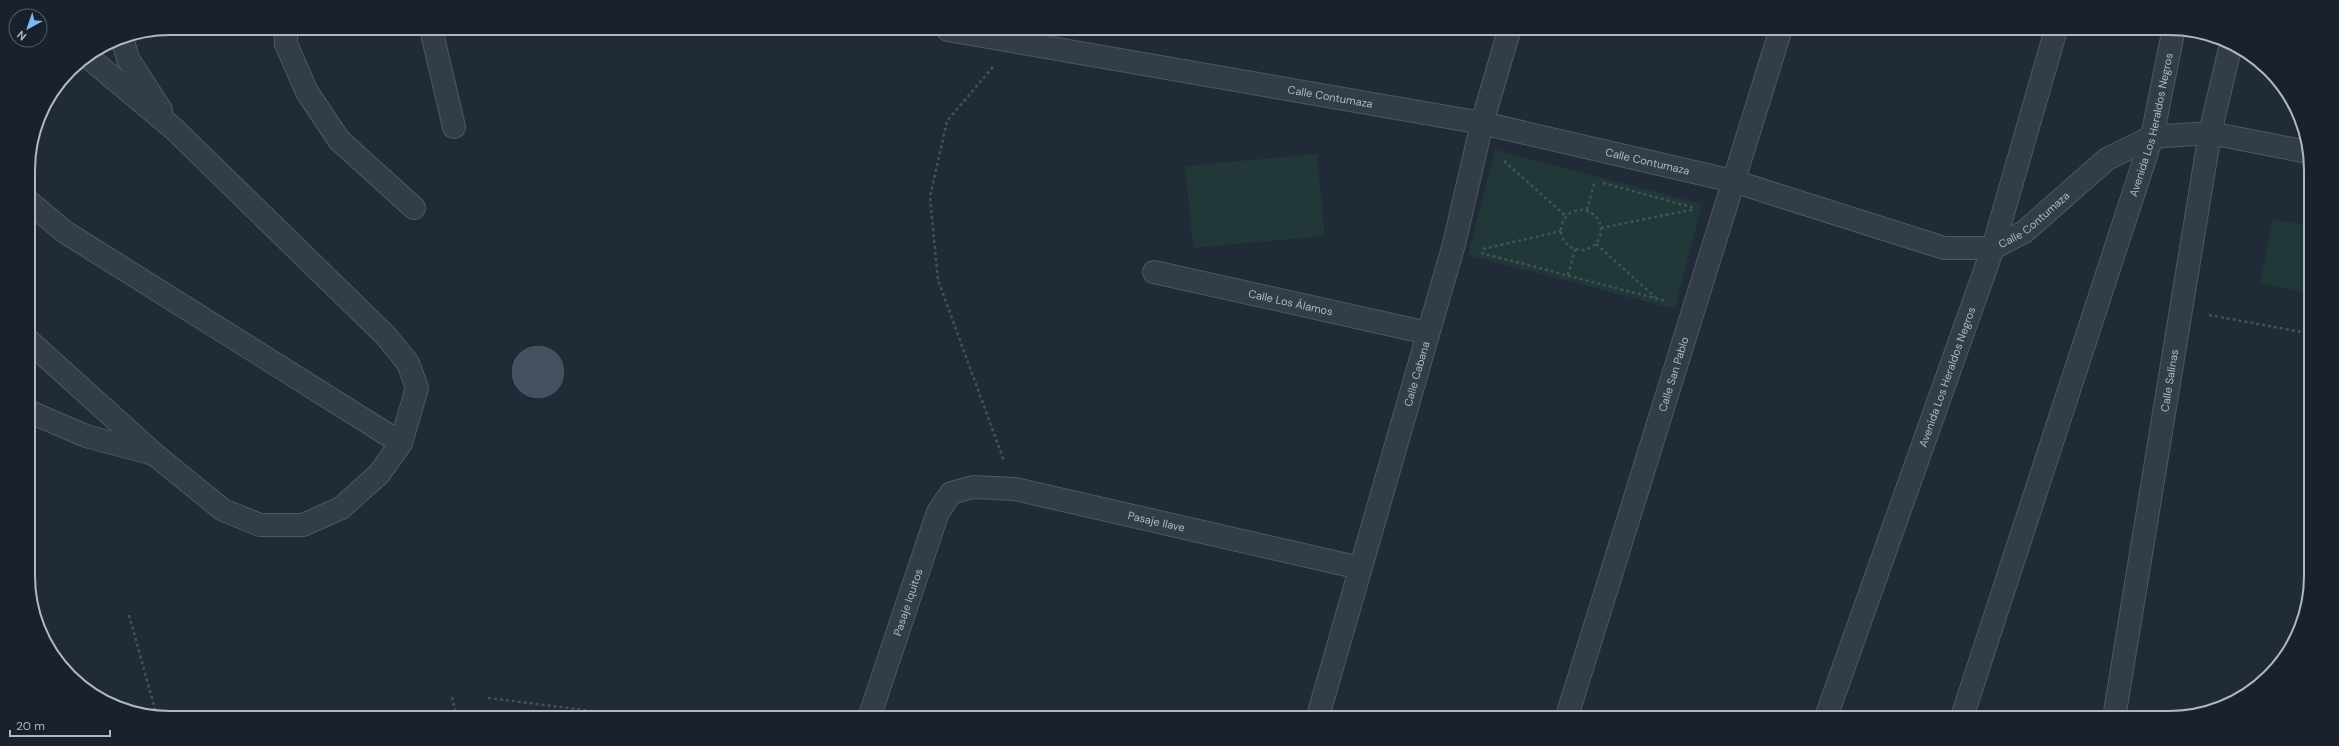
<svg xmlns="http://www.w3.org/2000/svg" width="2339" height="746" font-family="'DM Sans',sans-serif">
	<rect width="100%" height="100%" fill="#202b37"/>
	<path fill="#223738" d="M1495 150 1702 204 1675 309 1468 255Z
		M1317 154 1325 236 1193 248 1185 166Z
		M2273 219 2308 226V293L2260 283Z"/>
	<path fill="#43515f" stroke="#1b242e" d="M511 372a27 27 0 1 1 54 0a27 27 0 1 1-54 0Z"/>
	<g fill="none" stroke-linecap="round" stroke-linejoin="round">
		<g stroke="#4e5862" stroke-width="24">
			<g id="minor">
				<path d="M286 28V44L307 92 339 140 414 208"/>
				<path d="M431 29 454 127"/>
				<path id="s1" d="M948 30 1482 123 1733 181 1944 248H1993L2024 232 2107 159 2152 137 2210 133 2308 152"/>
				<path d="M122 38 128 59 161 110"/>
				<path d="M29 202 65 232 401 443"/>
				<path id="s2" d="M1154 272 1428 333"/>
				<path d="M29 341 154 454 223 510 260 525H303L341 508 379 474 401 443 417 388 408 363 386 336 174 129 88 57"/>
				<path d="M30 412 86 436 150 453"/>
				<path id="s3" d="M870 715 938 512 951 493 973 487 1015 489 1360 568"/>
				<path id="s4" d="M1318 716 1454 244 1482 123 1509 31"/>
				<path id="s5" d="M1567 716 1780 32"/>
				<path id="s6" d="M1826 717 1993 248 2055 33"/>
				<path id="s7" d="M1962 717 2152 137 2173 33"/>
				<path id="s8" d="M2114 718 2210 133 2231 44"/>
			</g>
		</g>
		<path stroke="#3f5455" stroke-width="2.5" stroke-dasharray="3 3" stroke-linecap="butt" d="M993 67 947 121 930 197 938 280 1004 461
			M1504 161 1566 216
			M1603 183 1695 208
			M1561 230a20 20 0 1 1 40 0a20 20 0 1 1-40 0Z
			M1587 210 1595 181
			M1601 228 1695 209
			M1596 244 1655 297
			M1483 249 1561 231
			M1481 253 1666 301
			M1568 275 1575 249
			M2209 315 2307 333
			M129 615 156 713
			M452 697 456 714
			M488 698 616 714"/>
		<use href="#minor" stroke="#333d47" stroke-width="22"/>
	</g>
	<g text-anchor="middle" stroke-width="3" stroke-linejoin="round" paint-order="stroke">
		<g font-size="11" fill="#adb8c4" stroke="#19222c">
			<text dy="4" stroke="none"><textPath href="#s1" startOffset="388">Calle Contumaza</textPath></text>
			<text dy="4" stroke="none"><textPath href="#s7" startOffset="622">Avenida Los Heraldos Negros</textPath></text>
			<text dy="4" stroke="none"><textPath href="#s1" startOffset="712">Calle Contumaza</textPath></text>
			<text dy="4" stroke="none"><textPath href="#s1" startOffset="1120">Calle Contumaza</textPath></text>
			<text dy="4" stroke="none"><textPath href="#s2" startOffset="140">Calle Los Álamos</textPath></text>
			<text dy="4" stroke="none"><textPath href="#s4" startOffset="356">Calle Cabana</textPath></text>
			<text dy="4" stroke="none"><textPath href="#s5" startOffset="358">Calle San Pablo</textPath></text>
			<text dy="4" stroke="none"><textPath href="#s6" startOffset="361">Avenida Los Heraldos Negros</textPath></text>
			<text dy="4" stroke="none"><textPath href="#s8" startOffset="342">Calle Salinas</textPath></text>
			<text dy="4" stroke="none"><textPath href="#s3" startOffset="447">Pasaje Ilave</textPath></text>
			<text dy="4" stroke="none"><textPath href="#s3" startOffset="119">Pasaje Iquitos</textPath></text>
		</g>
	</g>
	<path d="M0 0H2339V746H0ZM170 35H2169A135 135 0 0 1 2304 170V576A135 135 0 0 1 2169 711H170A135 135 0 0 1 35 576V170A135 135 0 0 1 170 35Z" fill="#19222c" fill-rule="evenodd"/>
	<path fill="none" stroke="#adb8c4" stroke-width="2" d="M170 35H2169A135 135 0 0 1 2304 170V576A135 135 0 0 1 2169 711H170A135 135 0 0 1 35 576V170A135 135 0 0 1 170 35Z"/>
	<g transform="translate(28 28) rotate(220)"><circle r="19" fill="#19222c" stroke="#545e69"/>
	<path d="M0-3L7 15L0 10L-7 15Z" fill="#7fb6f7"/>
	<text y="-6" font-size="11" font-weight="bold" text-anchor="middle" fill="#adb8c4">N</text>
	</g>
	<path d="M10 730v6h100v-6" fill="none" stroke="#adb8c4" stroke-width="2"/>
	<text x="16" y="730" font-size="12" fill="#adb8c4" stroke="#19222c" stroke-width="3" paint-order="stroke">20 m</text>
</svg>
